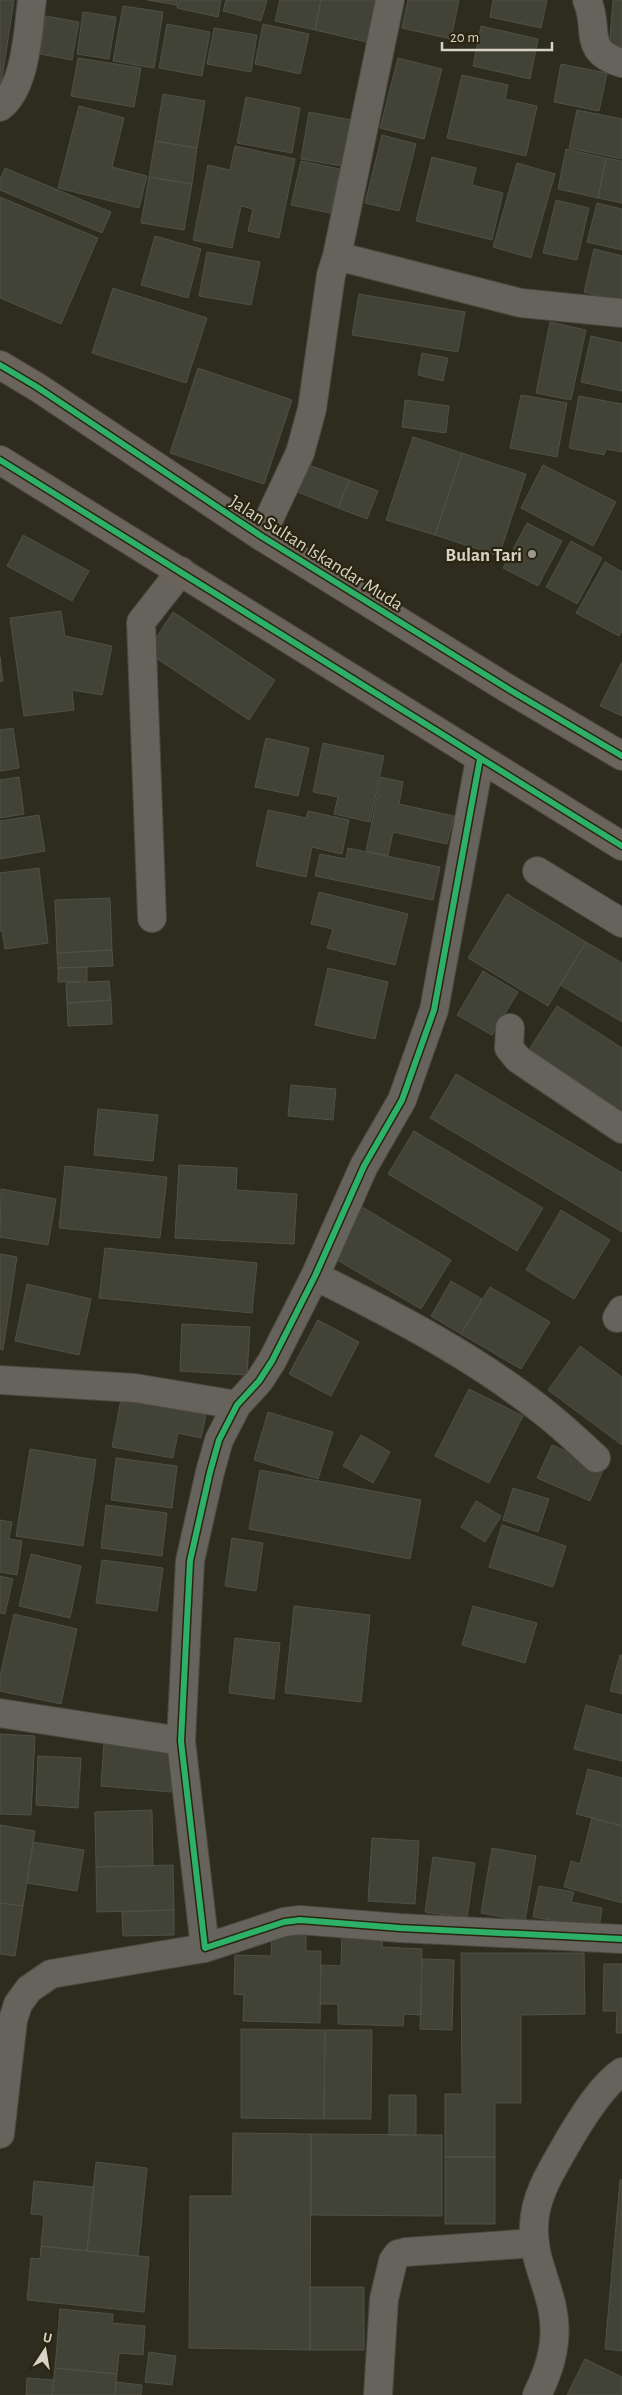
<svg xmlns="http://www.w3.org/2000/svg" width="622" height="2395" font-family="'Alegreya Sans',sans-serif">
	<rect width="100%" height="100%" fill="#2e2b1f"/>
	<path fill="#424337" stroke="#505046" d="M0 0H14L0 92Z
		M147 0H177V5Z
		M179 0H221L218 17 177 8Z
		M226 0H267L261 21 223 11Z
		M280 0H321L315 30 275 21Z
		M321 0H385L375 44 315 30Z
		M408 0H459L451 39 402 28Z
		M493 0H547L541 28 490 17Z
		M613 0H622V51L609 50Z
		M123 6 163 12 154 68 113 61Z
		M83 12 116 17 109 59 77 54Z
		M46 16 79 22 72 60 40 54Z
		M167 24 210 32 202 76 159 68Z
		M263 24 309 34 300 74 255 64Z
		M481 26 538 39 530 79 473 66Z
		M214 28 257 35 251 72 207 64Z
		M78 58 141 68 134 107 71 96Z
		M398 58 442 69 424 139 380 128Z
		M561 64 607 73 599 111 554 102Z
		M462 75 508 85 505 99 537 106 526 156 447 138Z
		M163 94 205 101 197 148 155 141Z
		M246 97 300 108 292 153 237 143Z
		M79 106 124 118 112 167 147 176 139 208 58 188Z
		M577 110 622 119V159L569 148Z
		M309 112 362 122 354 168 301 159Z
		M382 135 416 144 399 211 365 203Z
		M155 141 197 148 192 184 149 177Z
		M235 146 295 159 279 238 248 231 253 209 241 206 232 248 193 240 208 165 230 170Z
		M566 149 606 158 598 198 558 189Z
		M432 157 476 168 472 185 503 193 492 240 416 221Z
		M606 158 622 161V203L598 198Z
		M301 161 340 169 330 213 291 205Z
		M517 163 555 174 531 258 493 247Z
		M5 168 111 212 102 233 0 190V179Z
		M149 177 192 184 184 230 141 223Z
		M0 197 98 238 61 324 0 298Z
		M556 200 589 208 577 260 543 253Z
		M597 203 622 209V250L587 242Z
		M155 236 201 249 188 298 141 285Z
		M594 249 622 256V302L584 292Z
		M207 252 260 262 251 305 199 296Z
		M113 288 207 318 186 383 92 353Z
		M359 294 465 312 458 352 352 335Z
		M550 322 586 330 571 400 536 393Z
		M591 336 622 343V391L581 382Z
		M422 353 448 358 443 381 418 375Z
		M198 368 292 400 264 484 170 453Z
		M521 395 567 403 557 457 510 448Z
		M579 396 622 404V452L606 449 604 455 569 448Z
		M405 400 449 406 446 433 402 427Z
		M413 437 462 453 435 535 386 520Z
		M462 453 526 474 499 556 435 535Z
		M301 462 349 480 338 508 290 489Z
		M543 465 616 502 593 546 521 508Z
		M349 480 378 491 367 519 338 508Z
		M527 523 562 541 538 586 503 568Z
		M23 535 89 571 72 601 7 566Z
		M571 541 602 558 577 604 546 587Z
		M605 562 622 572V631L619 636 576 613Z
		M61 611 65 636 112 646 102 695 72 690 74 710 24 716 10 618Z
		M173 612 275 680 249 720 147 652Z
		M0 657 3 681 0 682Z
		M622 662V716L600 706Z
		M13 728 19 768 0 771V730Z
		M266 738 309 748 298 796 255 787Z
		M323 743 384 756 370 822 334 814 338 797 313 792Z
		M19 777 24 814 0 818V780Z
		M381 777 403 782 399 804 454 816 447 844 393 832 388 856 366 851Z
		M268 810 306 818 308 811 349 820 342 854 312 847 306 877 256 866Z
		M39 815 45 851 0 859V821Z
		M348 848 440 867 433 900 315 876 320 854 346 859Z
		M39 868 48 943 5 949 2 930 0 931V873Z
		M319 892 408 914 395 965 327 948 333 929 311 924Z
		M507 894 586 942 548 1006 468 958Z
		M110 898 112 950 57 953 55 900Z
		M586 942 622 963V1022L560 985Z
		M112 950 113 966 58 968 57 953Z
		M87 967V981L58 982V968Z
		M328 968 388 982 375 1039 315 1025Z
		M483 971 518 992 492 1035 457 1015Z
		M109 981 111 1000 67 1003 66 983Z
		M111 1000 112 1024 68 1026 67 1003Z
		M557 1006 622 1048V1119L525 1056Z
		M456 1074 622 1173V1232L430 1118Z
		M291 1085 336 1089 333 1120 288 1116Z
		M98 1109 158 1115 153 1161 94 1155Z
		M414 1131 543 1208 517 1251 388 1174Z
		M179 1165 237 1168 236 1190 297 1194 294 1244 175 1238Z
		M65 1166 167 1177 160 1238 59 1228Z
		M1 1189 56 1199 48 1245 0 1237Z
		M362 1207 451 1260 421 1309 332 1257Z
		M561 1210 610 1240 574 1299 526 1270Z
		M105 1248 257 1263 252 1313 99 1298Z
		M0 1254 17 1257 3 1350 0 1349Z
		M451 1281 482 1299 461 1334 431 1316Z
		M27 1284 91 1299 79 1355 15 1341Z
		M490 1287 550 1322 521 1369 461 1334Z
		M318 1320 359 1342 331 1396 289 1374Z
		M182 1324 250 1327 247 1375 180 1371Z
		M580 1346 622 1377V1445L548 1390Z
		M469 1389 523 1416 489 1483 435 1456Z
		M121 1399 206 1415 201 1438 178 1433 173 1458 112 1447Z
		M268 1412 333 1432 318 1479 254 1460Z
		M361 1435 390 1452 373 1483 343 1466Z
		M552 1445 604 1468 590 1501 537 1478Z
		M30 1449 96 1460 83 1546 16 1536Z
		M116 1458 177 1466 172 1508 111 1500Z
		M260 1470 421 1500 410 1559 249 1529Z
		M513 1488 549 1499 538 1532 503 1520Z
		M476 1501 501 1516 485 1542 461 1527Z
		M106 1505 167 1513 162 1556 101 1548Z
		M0 1520 12 1522 9 1539 22 1541 17 1575 0 1572Z
		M502 1525 566 1546 553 1587 489 1567Z
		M232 1538 263 1543 256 1591 225 1586Z
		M31 1554 81 1566 70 1618 19 1606Z
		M102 1560 163 1568 157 1611 96 1603Z
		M0 1576 13 1579 5 1614 0 1613Z
		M294 1606 370 1615 361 1702 285 1693Z
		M473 1606 537 1623 525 1663 462 1645Z
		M14 1614 77 1629 61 1704 0 1691V1676Z
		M235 1638 280 1643 274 1699 229 1693Z
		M620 1655H622V1694L610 1691Z
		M586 1705 622 1715V1761L574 1749Z
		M0 1734 35 1736 31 1815 0 1814Z
		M104 1743 173 1748 171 1792 101 1786Z
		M38 1756 81 1758 78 1808 36 1805Z
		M588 1769 622 1778V1826L576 1814Z
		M152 1810 153 1866 96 1867 95 1812Z
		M592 1818 622 1826V1903L564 1887 571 1861 580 1864Z
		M0 1825 35 1831 23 1906 0 1903Z
		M372 1838 419 1841 415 1904 368 1901Z
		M33 1842 84 1850 77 1891 27 1883Z
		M492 1848 536 1856 525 1921 481 1913Z
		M433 1857 475 1863 467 1918 425 1912Z
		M173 1865 174 1910 97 1912 96 1867Z
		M539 1886 574 1892 571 1902 602 1908 599 1928 533 1917Z
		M0 1903 23 1906 15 1956 0 1954Z
		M174 1910V1935L123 1936 122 1912Z
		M272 1934 306 1935V1951H321L320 2023 243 2021 244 1995 234 1994 235 1955 271 1956Z
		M342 1935 383 1936 382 1947 422 1949 421 2015 404 2014 403 2026 338 2024V2004H320L321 1965 341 1966Z
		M461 1953H584L585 2014 521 2015V2103H495V2157H445V2094H462Z
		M422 1959 454 1960 452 2030 420 2029Z
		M604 1964H622V2033H616L617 2011H603Z
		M241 2029 325 2030 324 2119 241 2118Z
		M325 2030H372L371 2119H324Z
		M389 2095H416V2135H389Z
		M233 2133 311 2134 310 2350 189 2348 190 2196H232Z
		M311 2134 442 2135V2216L311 2215Z
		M445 2157H495V2224H445Z
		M96 2162 147 2168 138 2256 87 2251Z
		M620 2180H622V2351L605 2349Z
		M34 2181 94 2187 87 2251 41 2246 44 2215 31 2214Z
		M41 2246 149 2257 144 2312 27 2300 31 2258 40 2259Z
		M310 2287H364V2350H310Z
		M60 2309 113 2314 112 2323 145 2326 143 2355 119 2353 117 2374 55 2368Z
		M149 2352 176 2356 172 2385 145 2382Z
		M585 2359 622 2377V2395H567Z
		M55 2368 117 2374 115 2395H52Z
		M27 2378 54 2380 52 2395H26Z
		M116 2382 142 2385 141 2395H115Z"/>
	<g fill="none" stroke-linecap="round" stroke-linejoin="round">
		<g stroke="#4b483f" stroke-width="30">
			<path id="minor" d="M587 0C600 29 581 51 622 63
				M0 107C26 88 28 30 32 0
				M337 256 390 0
				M261 536 300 453 312 409 331 275 337 256 521 303 622 313
				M480 759 434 1010 402 1100 364 1166 315 1276 272 1361 259 1381 237 1405 219 1440 210 1472 190 1561 181 1741 205 1948 284 1922 300 1920 400 1928 622 1939
				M537 871 622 923
				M152 918 141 622 181 571
				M510 1028 509 1048 518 1059 622 1129
				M315 1276C396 1316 479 1359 550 1417 566 1430 581 1444 596 1458
				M617 1318 622 1310
				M0 1380 135 1388 237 1405
				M0 1713 181 1741
				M0 2134 13 2020 18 2004 29 1989 51 1974 205 1948
				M378 2395 384 2299 393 2261 398 2254 406 2252 535 2243
				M537 2395C551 2367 559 2339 552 2307 546 2279 532 2254 534 2225 535 2193 555 2165 570 2138 582 2118 602 2085 622 2072"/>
		</g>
		<g stroke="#4b483f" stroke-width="30">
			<path id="trunk" d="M0 365 37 387 261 536 510 690 622 756
				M0 460 622 846"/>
		</g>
		<use href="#minor" stroke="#66625c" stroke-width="28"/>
		<use href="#trunk" stroke="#6a645c" stroke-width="28"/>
		<g stroke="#2a2510" stroke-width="9">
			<path id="cycleway" d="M0 365 37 387 261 536 510 690 622 756
				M0 460 622 846
				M480 759 434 1010 402 1100 364 1166 315 1276 272 1361 259 1381 237 1405 219 1440 210 1472 190 1561 181 1741 205 1948 284 1922 300 1920 400 1928 622 1939"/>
		</g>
		<use href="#cycleway" stroke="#2db169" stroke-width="6"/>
	</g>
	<circle fill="#9b988c" stroke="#2a2510" stroke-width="2" cx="532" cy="554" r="5"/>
	<g text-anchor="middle" stroke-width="4.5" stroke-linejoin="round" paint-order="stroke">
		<g font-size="19" fill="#d6d3c6" stroke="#2a2510">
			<text transform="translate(317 552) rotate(32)" y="7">Jalan Sultan Iskandar Muda</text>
		</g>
		<g font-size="19" font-weight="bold" fill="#d6d3c6" stroke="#2a2510" text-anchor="end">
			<text x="522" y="561">Bulan Tari</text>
		</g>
	</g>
	<g transform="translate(45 2350) rotate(12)" stroke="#2a2510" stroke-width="4" paint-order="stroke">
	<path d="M0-4L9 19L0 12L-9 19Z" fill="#d6d3c6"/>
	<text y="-8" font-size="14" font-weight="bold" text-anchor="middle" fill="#d6d3c6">U</text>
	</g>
	<path d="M442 42v8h110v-8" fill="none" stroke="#d6d3c6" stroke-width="2.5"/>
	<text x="450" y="42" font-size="15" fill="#d6d3c6" stroke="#2a2510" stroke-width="4" paint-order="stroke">20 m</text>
</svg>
